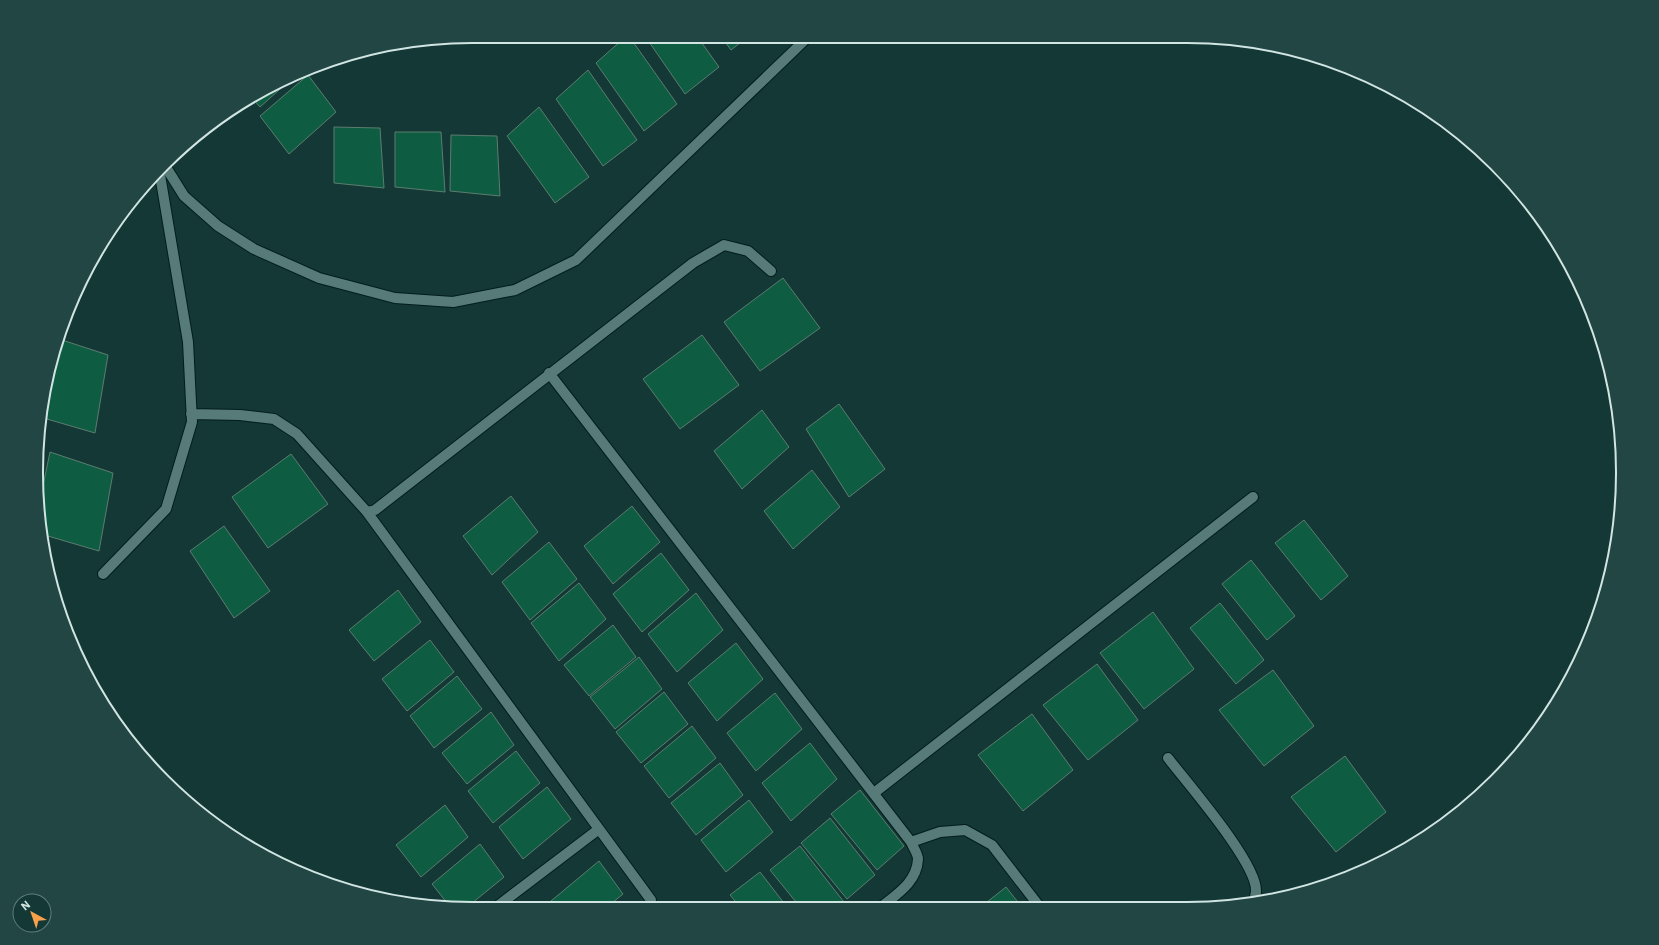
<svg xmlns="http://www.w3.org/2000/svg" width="1659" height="945" font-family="'IBM Plex Sans',sans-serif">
	<rect width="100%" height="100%" fill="#133836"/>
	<path fill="#0e5d43" stroke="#5d7c6e" d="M623 39H631L677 104 644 131 596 63Z
		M647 39H699L719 67 685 94Z
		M723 39H745L731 50Z
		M588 70 637 140 603 166 556 99Z
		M297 74 260 107 252 98 279 81Z
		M308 75 336 112 289 154 260 116Z
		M539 107 589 177 555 203 507 136Z
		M334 127 380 128 384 188 334 183Z
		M395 132H441L445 192 395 187Z
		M451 135 497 136 500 196 450 191Z
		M783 278 820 328 760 371 724 322Z
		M702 335 739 385 680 429 643 379Z
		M59 339 108 355 95 433 40 417 51 359Z
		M839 404 885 469 849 497 806 429Z
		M762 410 789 447 742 489 714 451Z
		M50 452 113 473 99 551 41 534 38 510Z
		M291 454 328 504 268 548 232 497Z
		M812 470 840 507 793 549 764 511Z
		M511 496 538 532 492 575 463 536Z
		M632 506 660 542 613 584 584 546Z
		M1304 520 1348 576 1321 600 1275 543Z
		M224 526 270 591 234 618 190 551Z
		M549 542 577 579 530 620 502 582Z
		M661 553 689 590 642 632 613 594Z
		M1251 560 1295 616 1267 640 1222 584Z
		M579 583 606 619 559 661 531 623Z
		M398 590 421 622 374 661 349 630Z
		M696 593 723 630 677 672 648 634Z
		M1220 603 1264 660 1236 684 1190 628Z
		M1153 612 1194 669 1144 709 1100 653Z
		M613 625 636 657 589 696 564 665Z
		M430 640 454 672 407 711 382 679Z
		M736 643 763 679 717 721 688 683Z
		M639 657 662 689 615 729 590 697Z
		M1097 664 1138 720 1088 760 1043 705Z
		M1273 670 1314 726 1264 766 1219 710Z
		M457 676 482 709 434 748 410 716Z
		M664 692 688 724 641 763 616 732Z
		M775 693 802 729 756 771 727 733Z
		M491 712 514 745 467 784 442 753Z
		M1032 714 1073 770 1023 811 978 755Z
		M692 726 716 758 669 798 644 766Z
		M810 743 837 779 791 821 762 783Z
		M516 751 540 783 493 823 468 791Z
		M1345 756 1386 812 1336 852 1291 797Z
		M720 763 743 795 696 835 671 803Z
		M547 787 571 819 523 859 499 827Z
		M860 790 904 846 877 870 831 814Z
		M749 800 773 832 726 872 701 840Z
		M445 805 468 837 421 877 396 845Z
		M830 818 875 875 847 899 801 843Z
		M480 844 504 877 466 908H451L432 884Z
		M800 846 844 902 839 907H800L770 870Z
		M599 861 623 894 606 908H556L551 901Z
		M760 872 787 907H740L730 895Z
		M1006 887 1021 906H982Z"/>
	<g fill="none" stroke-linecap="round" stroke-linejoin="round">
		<g stroke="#021e1c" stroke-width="12">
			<path id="minor" d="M164 164 184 196 218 226 254 249 319 278 395 298 453 302 515 290 576 260 807 38
				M549 373 911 842C913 847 918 854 918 859 917 882 897 894 881 907
				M191 414 240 415 274 419 297 434 367 512 375 510 693 263 724 245 748 251 771 271
				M367 512 651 900
				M103 574 166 509 192 422 188 342 159 169
				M1168 758C1188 784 1257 863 1256 891 1256 895 1254 900 1252 903
				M874 793 1253 497
				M911 842 940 832 965 830 992 845 1039 906
				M495 908 599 829"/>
		</g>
		<use href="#minor" stroke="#567b78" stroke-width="10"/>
	</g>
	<path d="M0 0H1659V945H0ZM472 43H1187A429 429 0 0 1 1616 472V473A429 429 0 0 1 1187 902H472A429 429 0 0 1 43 473V472A429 429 0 0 1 472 43Z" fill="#224644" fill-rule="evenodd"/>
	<path fill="none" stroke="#d1e5e3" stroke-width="2" d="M472 43H1187A429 429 0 0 1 1616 472V473A429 429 0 0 1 1187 902H472A429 429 0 0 1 43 473V472A429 429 0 0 1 472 43Z"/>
	<g transform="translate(32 913) rotate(320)"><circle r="19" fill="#133836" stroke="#5f7d7b"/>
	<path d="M0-3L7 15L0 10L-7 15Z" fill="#f8a14a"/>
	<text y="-6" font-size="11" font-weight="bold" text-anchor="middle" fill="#d1e5e3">N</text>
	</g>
</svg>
